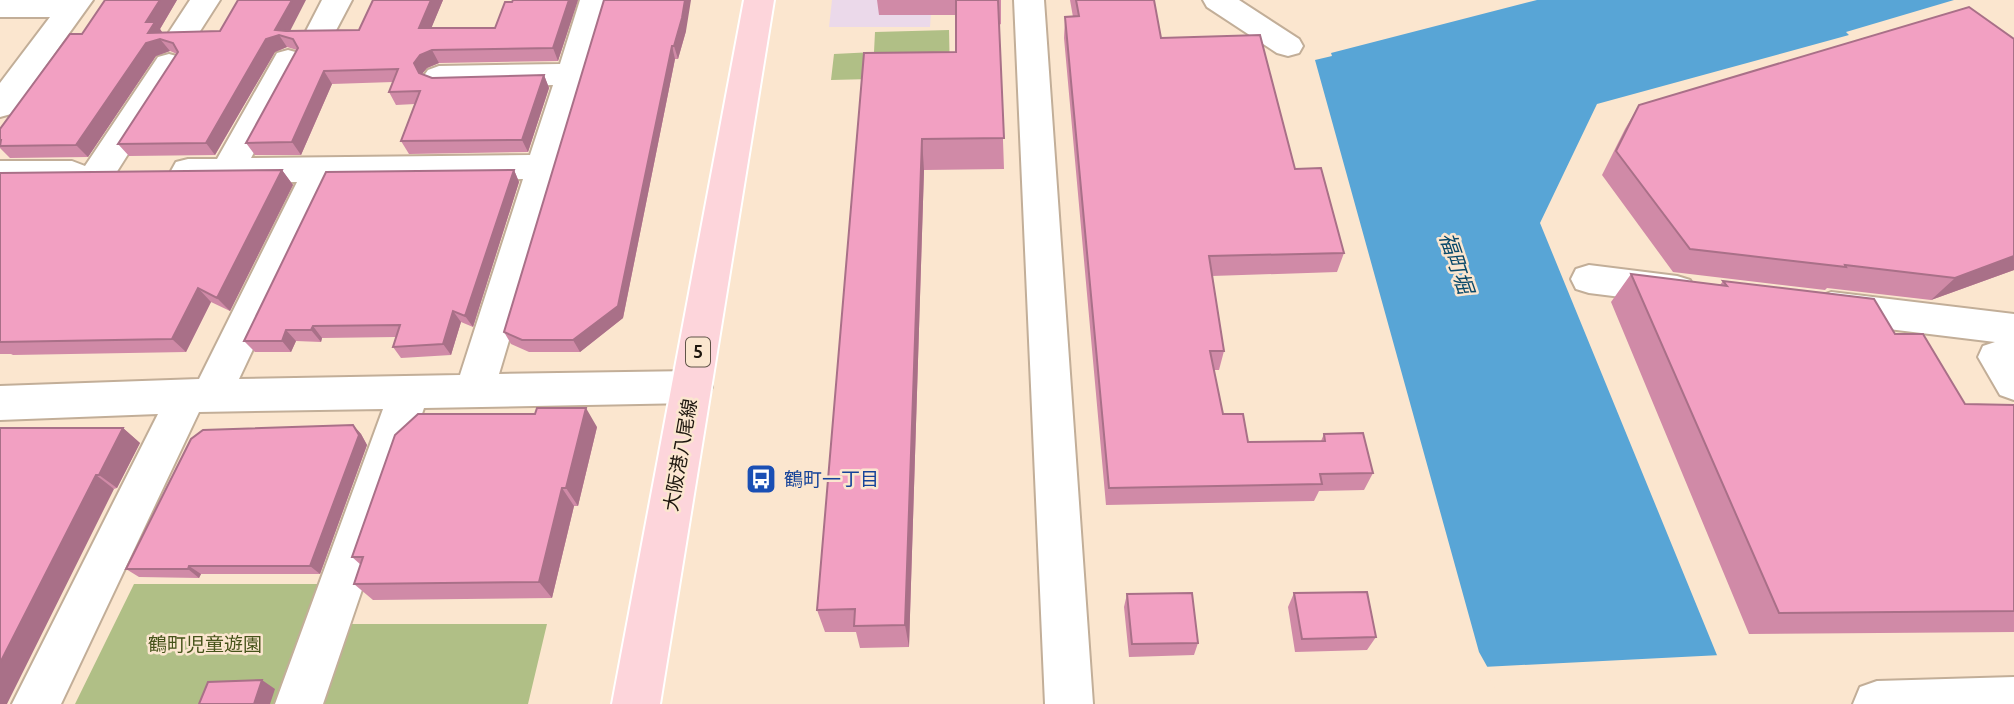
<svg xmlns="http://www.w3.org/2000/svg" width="2014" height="704" font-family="Ubuntu,'Noto Sans JP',sans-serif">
	<rect width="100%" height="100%" fill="#fbe6cf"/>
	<path fill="#ebd9ea" d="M832 0H932L930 27H829Z"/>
	<path fill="#b0bf86" d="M949 30 950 77 831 80 834 54 874 52 875 32Z
		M134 584H328L282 704H75Z
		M348 624H547L528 704H320Z"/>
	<path fill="#58a5d6" d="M1537 0H1954L1846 32 1849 35 1597 104 1540 223 1737 704H1508L1479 652 1315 60 1332 56 1331 53Z"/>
	<path fill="#fbe6cf" d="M1721 655 1740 704H1504L1483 667Z"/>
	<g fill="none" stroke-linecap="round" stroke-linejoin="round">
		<g stroke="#c2ae98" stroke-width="4">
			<path id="minor" d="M0 0H93L11 114 0 117V83L50 17H0Z
				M190 0H220L195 39 184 42 173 39 169 32Z
				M322 0H352L332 38 321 41 310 38 306 31Z
				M580 0H610L499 374 692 371 706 375 712 387 706 399 692 403 424 408 323 704H275L383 409 199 412 61 704H12L158 414 0 420V386L199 379 297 182 188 183 176 180 171 171 176 162 188 159H217L277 53 288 50 299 53 304 60 251 158 530 155 553 85 439 88 428 84 423 77 428 70 439 66 560 64ZM523 179 460 375 239 379 332 181Z
				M1014 0H1044L1093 704H1045Z
				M1203 0H1239L1299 39 1303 46 1299 53 1288 56 1277 53 1207 7Z
				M169 54 180 57 185 64 111 181 99 184 86 179 72 185H0V161H72L85 166 158 57Z
				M1589 265 1677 276 1690 280 1695 290 1690 300 1677 304 1589 293 1576 289 1571 279 1576 269Z
				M1831 292 2014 314V400L2000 395 1978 357 1983 346 1995 342 1831 322 1818 317 1812 307 1818 297Z
				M2014 677V704H1853L1860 687 1877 681Z"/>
		</g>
		<g stroke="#fff" stroke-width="4">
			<path id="major" d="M744 0H774L660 704H612Z"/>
		</g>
		<use href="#minor" fill="#fff" fill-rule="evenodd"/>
		<use href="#major" fill="#fdd5db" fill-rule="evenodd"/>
	</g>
	<path fill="#d08aa7" d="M105 0H177L160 29 162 32 359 30 373 0H443L431 28H495L578 0 558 61 439 63 427 68 422 74 432 78 544 75 549 88 528 152 409 154 401 141 415 104 396 105 389 92 393 82 332 84 301 155H255L246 143 297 50 287 47 275 52 215 155 129 156 118 144 177 54 170 51 156 56 88 157 10 158 0 148V129L82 34Z
		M604 0 686 31 678 59H675L623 318 580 352H529L511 344 504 332Z
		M877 0H1001V24L999 25 1004 169 924 170 909 647 860 648 856 632H825L817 610 864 53 956 52V15H879Z
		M1070 0H1154L1161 38 1295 169 1344 253 1337 272 1212 276 1224 351 1219 370H1213L1223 414 1248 442 1321 441 1324 434 1373 473 1364 490 1319 491 1314 501 1106 505 1064 38 1065 17H1073Z
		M2014 39V270L1931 300 1827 288 1825 290 1673 272 1602 175 1625 129 1639 105Z
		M282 170 293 185 230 311 211 302 186 352 13 355 11 354H0V173Z
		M514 170 519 182 473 327 461 322 451 355 401 358 393 347 396 337 322 338 321 342 296 341 291 352H255L244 341Z
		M1631 274 1720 285 1723 281 1895 334 1965 404 2014 405V632L1749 634 1611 302Z
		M353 425 361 434 367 445 320 574H201L199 578 139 577 126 569Z
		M597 427 578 506H574L552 598 373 600 354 584 361 565 352 557Z
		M0 428H123L140 443 117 488 114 489Z
		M1294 593 1376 637 1367 650 1295 652 1288 607Z
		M1127 594 1198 643 1194 655 1129 657 1124 607Z"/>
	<path fill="#a97088" d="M160 0H177L160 29 164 35 160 39 170 51 156 56 88 157 76 145 148 33 146 22Z
		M292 0H306L287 37 279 35 287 47 275 52 215 155 206 143 266 39 275 30Z
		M431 0H443L426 41 419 28Z
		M569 0H578L558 61 553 48Z
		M685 0H691L686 31 678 59 674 46Z
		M672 46 675 59 623 318 580 352 573 340Z
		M432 50 439 63 427 68 421 75 414 63 420 55Z
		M324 71 332 84 301 155 292 142Z
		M544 75 549 88 528 152 522 140Z
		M922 139 924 170 909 647 905 625Z
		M282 170 293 185 230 311 217 298Z
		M514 170 519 182 473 327 465 316Z
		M2014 256V270L1931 300 1955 278Z
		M198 288 211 302 186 352 172 339Z
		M453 311 461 322 451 355 443 344Z
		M313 326 322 338 321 342 311 330Z
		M286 330 296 341 291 352 282 341Z
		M586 408 597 427 578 506 566 488Z
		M353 425 361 434 367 445 320 574 310 566Z
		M123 428 140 443 117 488 99 475Z
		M96 475 114 489 7 704H0V663Z
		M562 488 574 506 552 598 539 582Z
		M189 566 201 574 199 578 188 569Z
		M262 680 275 689 270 704H254Z"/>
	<path fill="#f2a0c2" stroke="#a97088" stroke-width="2" d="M105 0H160L146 22H155L148 33 220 31 238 0H292L275 30 286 31 359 30 373 0H431L419 28H495L505 2H512L513 0H569L553 48 432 50 420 55 414 63 419 73 432 78 544 75 522 140 401 141 420 91 389 92 398 69 324 71 292 142 246 143 298 48 293 39 279 35 266 39 206 143 118 144 178 52 173 43 160 39 146 43 76 145 0 146 1 140H0V129L70 34H82Z
		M604 0H685L682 18 674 46H672L618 306 573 340H522L504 332Z
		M956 0H998L1004 138 922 139 905 625 854 626 855 609 817 610 864 53 956 52Z
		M1076 0H1154L1161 38 1260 35 1295 169 1321 168 1344 253 1209 256 1224 351H1210L1223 414H1243L1248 442 1325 441 1324 434 1363 433 1373 473 1320 474 1322 484 1109 488 1065 17 1079 16Z
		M1969 7 2014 39V256L1955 278 1845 265 1846 267 1690 249 1616 151 1639 105Z
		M282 170 217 298 198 288 172 339 0 342V173Z
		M514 170 465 316 453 311 443 344 393 347 400 325 313 326 311 330H286L282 341H244L326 172Z
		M1631 274 1727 286 1723 281 1874 299 1895 334H1923L1965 404 2014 405V611L1779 613Z
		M537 408H586L566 488H562L539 582 354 584 363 557H352L395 435 418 414H535Z
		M353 425 359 435 310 566H189L188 569H126L191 439 203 430Z
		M0 428H123L99 475H96L0 663Z
		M1367 592 1376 637 1302 639 1294 593Z
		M1192 593 1198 643 1132 644 1127 594Z
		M262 680 254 704H199L208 682Z"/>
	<defs>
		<g id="bus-square" transform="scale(1.575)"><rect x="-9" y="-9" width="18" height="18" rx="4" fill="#1a4fb4" stroke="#fbe6cf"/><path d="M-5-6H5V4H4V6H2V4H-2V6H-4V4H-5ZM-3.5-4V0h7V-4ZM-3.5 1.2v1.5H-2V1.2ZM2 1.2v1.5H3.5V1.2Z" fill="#fff"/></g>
	</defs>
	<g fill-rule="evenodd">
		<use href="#bus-square" x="761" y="479"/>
	</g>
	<g text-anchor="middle" stroke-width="5" stroke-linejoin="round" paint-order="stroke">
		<rect fill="#fbe6cf" stroke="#605448" stroke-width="2" x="686" y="337.5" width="24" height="29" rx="5"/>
		<g font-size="18" font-weight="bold" fill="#1d160e">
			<text x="698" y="358">5</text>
		</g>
		<g font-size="19" fill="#1d160e" stroke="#fbe6cf">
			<text transform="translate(680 455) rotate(-80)" y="7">大阪港八尾線</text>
		</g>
		<g font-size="19" fill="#164399" stroke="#fbe6cf" text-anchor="start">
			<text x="784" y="486">鶴町一丁目</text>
		</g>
		<g font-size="19" fill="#46531a" stroke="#fbe6cf">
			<text x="205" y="651">鶴町児童遊園</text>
		</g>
		<g font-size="21" font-style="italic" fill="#094869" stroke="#fbe6cf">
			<text transform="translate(1456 263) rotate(71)" y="7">福町堀</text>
		</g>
	</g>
</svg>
